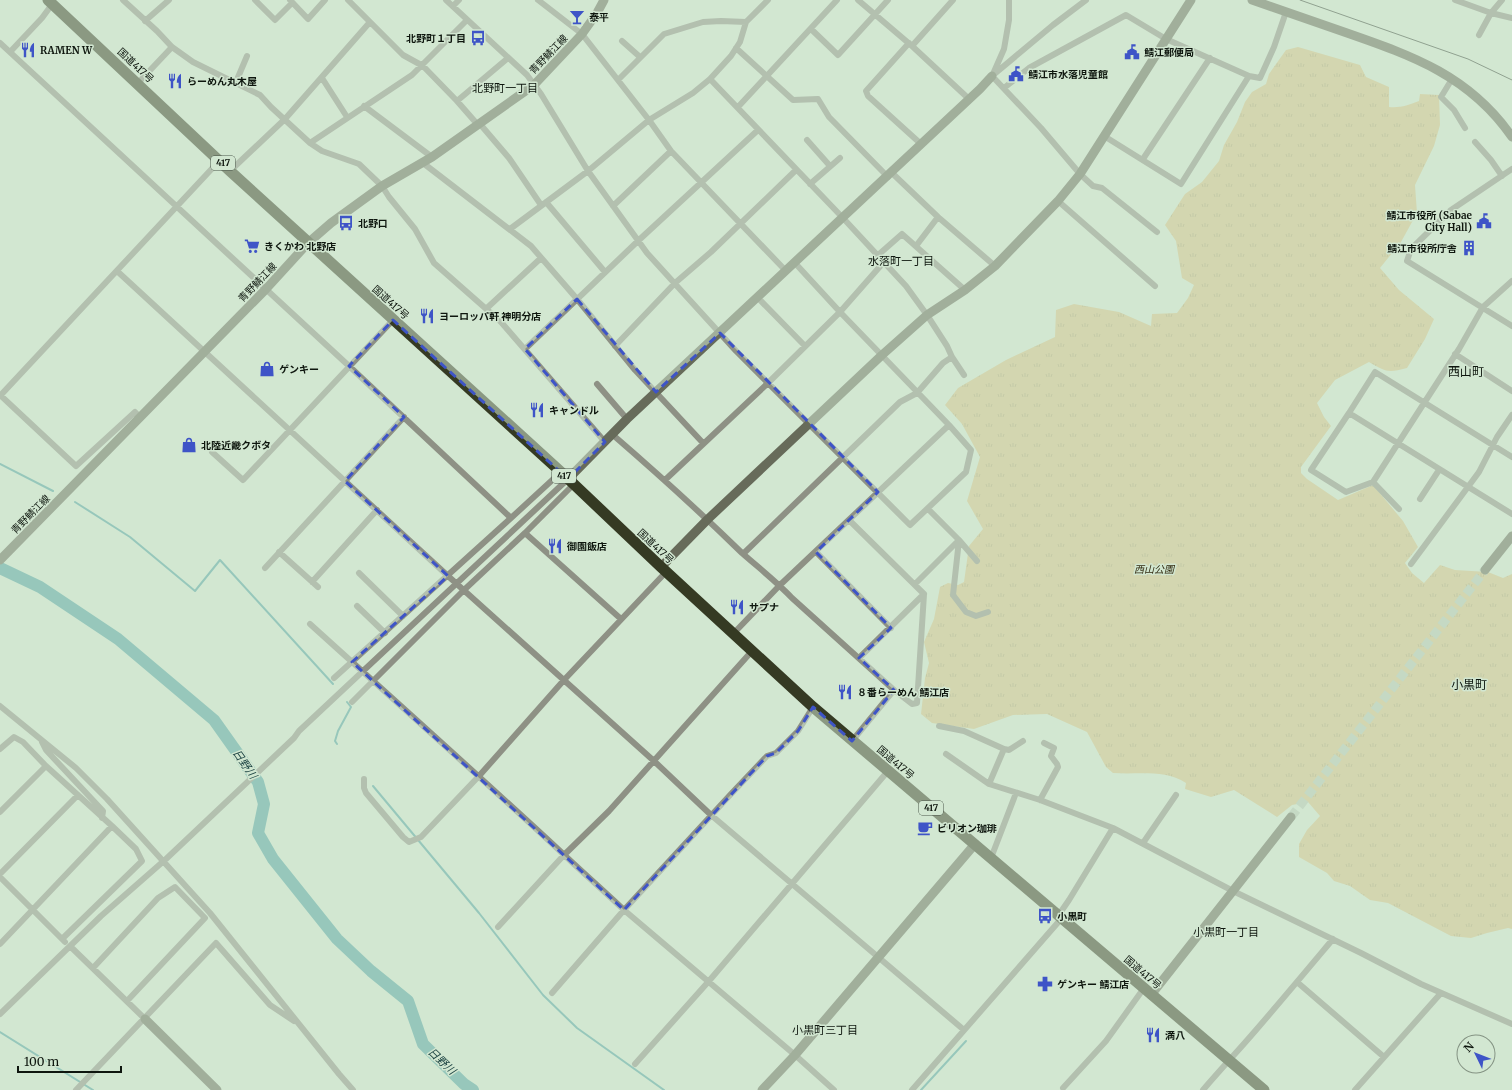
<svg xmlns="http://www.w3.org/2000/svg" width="1512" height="1090" font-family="Merriweather,'Noto Sans JP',serif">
	<defs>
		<pattern id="park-tufts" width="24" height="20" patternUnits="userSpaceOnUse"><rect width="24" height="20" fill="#d4c288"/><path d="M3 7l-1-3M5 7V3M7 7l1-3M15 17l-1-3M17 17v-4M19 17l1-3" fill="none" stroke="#b5a674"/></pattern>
	</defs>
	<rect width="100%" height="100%" fill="#d2e7d1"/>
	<path fill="url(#park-tufts)" d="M1298 47 1360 65 1366 77 1389 87V107C1401 108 1408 105 1419 101L1420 94 1439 95 1440 125 1434 146 1415 185 1417 213 1401 242 1380 268 1399 290 1434 319 1425 339 1407 368C1388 373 1386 372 1369 362L1335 380 1317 403 1324 417 1331 426 1301 467V473L1307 479 1338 500 1373 485 1403 521 1418 547 1405 563 1412 573 1424 583 1440 565 1455 570 1488 572 1503 578 1512 574V929L1508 928 1487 933 1471 938 1451 936 1388 903 1370 900 1350 886 1334 881 1327 873 1299 857V844L1307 830 1320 816 1308 802 1292 805 1277 817 1234 790 1211 797 1185 789 1186 783C1164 769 1138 775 1113 773L1106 767 1087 732 1047 714 1013 715 974 729 932 723 921 714 925 678 929 663 924 642 934 619 940 587 948 583 958 585 964 582 969 546 983 529 967 501 980 457 962 424 945 405 958 388 1006 360 1055 337 1056 310 1074 304 1119 312 1151 326 1152 314 1177 313 1188 298 1194 285 1182 278 1176 241 1165 225 1185 194 1202 182 1219 161 1224 145 1237 122 1245 102 1252 92 1266 84 1269 74 1286 50Z"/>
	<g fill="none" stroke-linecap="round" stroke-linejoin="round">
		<path stroke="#50a1a0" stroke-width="2" d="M0 464 53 491
			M75 502 130 537 195 591 220 560 333 684
			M337 744 335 741 338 731 351 707 347 702
			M373 786 479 913 543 995 577 1028 664 1090
			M0 1032 93 1090
			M921 1090 966 1041"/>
		<path stroke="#50a1a0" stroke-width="12" d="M0 568 40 587 118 639 214 720 258 782 264 804 258 833 273 859 337 939 371 971 408 1001 423 1044 464 1084 473 1090"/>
		<path stroke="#b5c8b4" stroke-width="9" stroke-dasharray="9 4.5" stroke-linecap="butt" d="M1291 817 1485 570"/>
		<path stroke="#8e9185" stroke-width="6" d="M123 0 157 31 172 47 193 62 260 95 271 107 310 143 412 75 467 20
			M255 0 275 20 292 3
			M290 0 308 19 325 0
			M348 0 403 55 423 66 457 101 478 125
			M446 0 527 75 541 94 588 171 647 253 736 351 910 525 966 472 971 450 949 425 840 312 795 263
			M538 0 582 34 649 120 671 151 786 271
			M858 0 912 46 969 99
			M1455 0 1491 13 1512 18
			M453 6 459 0
			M145 21 169 0
			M811 29 838 55 888 0
			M1479 35 1491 13 1502 0
			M622 41 640 57
			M0 43 349 366 511 518
			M909 43 866 91 868 96 921 144
			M912 46 953 0
			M736 48 793 100 818 99 829 117 888 177
			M10 52 42 18 53 3
			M993 74 1004 49 1009 20V0
			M992 76 1041 128 1080 174 1093 186 1102 188 1157 232
			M992 76 1053 25 1086 0
			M322 78 347 117
			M710 79 843 218 906 286 927 315 947 346 952 357 943 363 917 393 900 402 743 554
			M1452 79 1441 97 1454 110 1465 128
			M618 80 664 34 703 22 721 21 746 22
			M236 82 247 56
			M138 83 172 47
			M1004 88 1029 68 1126 15 1166 39 1249 76 1260 78 1274 47 1286 12
			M457 101 508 58
			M364 106 432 157
			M738 107 837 0
			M480 124 509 158 541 205
			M1104 136 1181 184 1249 76
			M807 140 830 166
			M1475 142 1491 160 1502 176
			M310 143 322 151 359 164 382 186 389 197 415 229 434 263 501 322 605 442
			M1143 159 1210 58
			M423 163 531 246 577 299 635 370 703 443
			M1512 169 1451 210 1411 249 1407 261 1512 326
			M230 171 285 119 370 22
			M892 173 938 217 995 266
			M810 184 840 158
			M1058 201 1155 286
			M546 202 605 272
			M613 206 671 151
			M510 229 588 171 649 120 693 93 710 79 731 56 740 42 746 22 768 0
			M916 246 938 217
			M877 256 902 234 965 290
			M117 271 448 576 654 761 711 815 964 1030
			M758 298 805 346
			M487 308 541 258
			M615 346 675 283 711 252 796 170
			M525 349 639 240 758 130
			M1455 354 1512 391
			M952 357 964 375
			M597 384 627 419
			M0 395 76 466 135 412 141 418
			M0 396 220 160
			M1349 413 1512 514
			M613 435C657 473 700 512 742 553 759 568 777 582 792 598L894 690 852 741
			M212 452 243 480 393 320
			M665 480 768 383 840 312 883 263
			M1373 482 1459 349 1483 307 1512 281
			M1420 499 1439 470
			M1399 509 1373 482 1346 492 1311 470 1349 413 1375 372 1512 457
			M849 520 924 594 859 658
			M525 533 621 619
			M279 552 318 587
			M816 552 891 628
			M977 561 959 540 953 595 966 612 976 616 988 612
			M1411 564 1479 472 1497 437 1512 415
			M265 568 404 417
			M359 573 403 616
			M312 582 377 510
			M915 584 959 540 928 509
			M357 606 385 633
			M310 624C394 700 477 774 560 851 581 871 603 890 624 910L795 1055 834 1090
			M733 634 780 585 949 425
			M334 678 511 518 561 472
			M894 690 912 704 917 703 924 594
			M352 702 464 590 525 533 573 485
			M0 706 76 768 107 799 210 913 339 1074 353 1090
			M939 726 964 731 1004 749 989 784
			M42 742 46 750 103 811 102 818
			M0 749 14 737 23 742 46 766 112 826 136 849 142 861 62 939
			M1004 749 1009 750 1023 741
			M946 754 989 784 1040 800 1113 828 1233 891 1361 953 1421 984 1512 1024
			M364 779V788L366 793 403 837 409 842 421 837 479 776 564 680 666 572
			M1040 800 1058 767 1057 764 1051 756 1054 748 1044 743
			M0 812 46 766
			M1143 843 1176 795
			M991 858 1016 793
			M0 874 78 795
			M0 877 65 942
			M1058 916 1069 900 1113 828
			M498 927 564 855 609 811 752 651
			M0 944 112 826
			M73 949 145 1019
			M93 968 158 898 175 887 205 918 127 1001
			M1297 982 1384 1057
			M552 993 624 910 731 794 767 756 776 753 798 731 813 707
			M0 1014 101 916 166 859 294 738 299 731 568 479
			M635 1064 709 981 888 771
			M1063 1088 1106 1041 1144 988
			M76 1090 216 943 270 1005 294 1021
			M912 1090 1061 919
			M1203 1090C1220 1070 1238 1051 1256 1030 1282 1000 1307 970 1333 939
			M1355 1090 1441 993"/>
		<path stroke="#676b5a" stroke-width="9" d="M1252 0C1284 11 1315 22 1347 33 1413 56 1470 76 1512 137
			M568 479 627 419 980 89 992 76
			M0 560 266 289 308 243 331 223 382 186 432 157 534 85 582 34 597 13 604 0
			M661 567 708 519 882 355 927 315 965 290 995 266 1058 201 1080 174 1191 0
			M1485 570 1512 536
			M1151 995 1291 817
			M145 1019 217 1090
			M762 1090 795 1055 975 844"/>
		<path stroke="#353a23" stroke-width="11" d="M48 0 230 171 561 472 661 567 813 707 1264 1090"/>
		<path stroke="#414c40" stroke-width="1" d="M1300 0 1468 59 1512 80"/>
	</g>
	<path d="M0 0H1512V1090H0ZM577 299 656 392 720 333 878 492 816 552 891 628 859 658 894 690 852 741 813 707 798 731 776 753 767 756 624 910 352 662 448 576 345 481 404 417 349 366 393 320 568 479 605 442 525 349Z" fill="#d2e7d1" fill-opacity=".55" fill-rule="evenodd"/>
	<path fill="none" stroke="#3e54c7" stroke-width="3" stroke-dasharray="8 5" stroke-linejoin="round" d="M577 299 656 392 720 333 878 492 816 552 891 628 859 658 894 690 852 741 813 707 798 731 776 753 767 756 624 910 352 662 448 576 345 481 404 417 349 366 393 320 568 479 605 442 525 349Z"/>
	<defs>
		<g id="bar-bare" transform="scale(1.2)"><path d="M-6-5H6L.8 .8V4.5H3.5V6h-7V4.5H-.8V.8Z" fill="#3e54c7" stroke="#d2e7d1" stroke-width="2.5" paint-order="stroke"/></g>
		<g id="bus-bare" transform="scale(1.2)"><path d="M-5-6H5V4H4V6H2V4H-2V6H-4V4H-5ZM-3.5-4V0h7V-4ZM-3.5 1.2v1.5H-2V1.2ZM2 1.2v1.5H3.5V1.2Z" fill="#3e54c7" stroke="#d2e7d1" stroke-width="2.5" paint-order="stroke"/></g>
		<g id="restaurant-bare" transform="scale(1.2)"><path d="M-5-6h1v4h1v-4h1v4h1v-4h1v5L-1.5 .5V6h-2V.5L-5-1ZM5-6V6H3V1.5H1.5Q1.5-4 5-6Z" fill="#3e54c7" stroke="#d2e7d1" stroke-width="2.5" paint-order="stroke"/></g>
		<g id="civic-bare" transform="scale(1.2)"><path d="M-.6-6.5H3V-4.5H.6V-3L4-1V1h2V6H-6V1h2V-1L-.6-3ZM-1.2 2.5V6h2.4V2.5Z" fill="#3e54c7" stroke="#d2e7d1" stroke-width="2.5" paint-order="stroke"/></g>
		<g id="supermarket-bare" transform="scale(1.2)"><path d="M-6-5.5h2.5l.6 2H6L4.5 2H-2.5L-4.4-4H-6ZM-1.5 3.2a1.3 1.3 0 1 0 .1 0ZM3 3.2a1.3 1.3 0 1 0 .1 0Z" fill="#3e54c7" stroke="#d2e7d1" stroke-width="2.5" paint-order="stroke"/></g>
		<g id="building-bare" transform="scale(1.2)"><path d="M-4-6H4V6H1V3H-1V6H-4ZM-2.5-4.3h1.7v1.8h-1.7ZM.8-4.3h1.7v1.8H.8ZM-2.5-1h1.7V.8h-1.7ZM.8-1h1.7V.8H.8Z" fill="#3e54c7" stroke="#d2e7d1" stroke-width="2.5" paint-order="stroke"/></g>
		<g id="shop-bare" transform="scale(1.2)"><path d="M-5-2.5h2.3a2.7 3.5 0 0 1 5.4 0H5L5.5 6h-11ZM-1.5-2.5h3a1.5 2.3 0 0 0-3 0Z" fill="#3e54c7" stroke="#d2e7d1" stroke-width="2.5" paint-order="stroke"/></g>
		<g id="cafe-bare" transform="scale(1.2)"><path d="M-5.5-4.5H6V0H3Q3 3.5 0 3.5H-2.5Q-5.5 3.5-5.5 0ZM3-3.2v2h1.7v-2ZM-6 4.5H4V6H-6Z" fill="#3e54c7" stroke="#d2e7d1" stroke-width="2.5" paint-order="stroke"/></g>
		<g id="pharmacy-bare" transform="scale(1.2)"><path d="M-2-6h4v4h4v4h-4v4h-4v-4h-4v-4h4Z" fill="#3e54c7" stroke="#d2e7d1" stroke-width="2.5" paint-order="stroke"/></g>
	</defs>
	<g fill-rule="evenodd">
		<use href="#bar-bare" x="577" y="17"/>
		<use href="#bus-bare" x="478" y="38"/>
		<use href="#restaurant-bare" x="28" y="50"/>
		<use href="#civic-bare" x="1132" y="52"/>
		<use href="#civic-bare" x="1016" y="74"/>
		<use href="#restaurant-bare" x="175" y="81"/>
		<use href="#civic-bare" x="1484" y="221"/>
		<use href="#bus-bare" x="346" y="223"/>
		<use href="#supermarket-bare" x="252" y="246"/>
		<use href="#building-bare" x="1469" y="248"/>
		<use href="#restaurant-bare" x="427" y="316"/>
		<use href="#shop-bare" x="267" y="369"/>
		<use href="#restaurant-bare" x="537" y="410"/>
		<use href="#shop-bare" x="189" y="445"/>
		<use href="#restaurant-bare" x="555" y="546"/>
		<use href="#restaurant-bare" x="737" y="607"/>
		<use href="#restaurant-bare" x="845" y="692"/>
		<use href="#cafe-bare" x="925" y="828"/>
		<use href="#bus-bare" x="1045" y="916"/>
		<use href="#pharmacy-bare" x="1045" y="984"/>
		<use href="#restaurant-bare" x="1153" y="1035"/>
	</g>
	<g text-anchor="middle" stroke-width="3" stroke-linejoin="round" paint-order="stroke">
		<g fill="#d2e7d1" stroke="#495548" stroke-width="1">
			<rect x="211" y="156" width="24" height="14" rx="3"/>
			<rect x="552" y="469" width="24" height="14" rx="3"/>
			<rect x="919" y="801" width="24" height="14" rx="3"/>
		</g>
		<g font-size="9" font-weight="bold" fill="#0e160e">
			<text x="223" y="166">417</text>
			<text x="564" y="479">417</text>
			<text x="931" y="811">417</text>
		</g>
		<g font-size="10" font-weight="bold" fill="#0e160e" stroke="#d2e7d1" text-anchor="start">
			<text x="589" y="21">泰平</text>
			<text x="466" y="42" text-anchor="end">北野町１丁目</text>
			<text x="40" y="54">RAMEN W</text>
			<text x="1144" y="56">鯖江郵便局</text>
			<text x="1028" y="78">鯖江市水落児童館</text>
			<text x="187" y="85">らーめん丸木屋</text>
			<text x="1472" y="219" text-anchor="end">鯖江市役所 (Sabae<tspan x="1472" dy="12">City Hall)</tspan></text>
			<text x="358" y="227">北野口</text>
			<text x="264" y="250">きくかわ 北野店</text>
			<text x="1457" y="252" text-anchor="end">鯖江市役所庁舎</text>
			<text x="439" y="320">ヨーロッパ軒 神明分店</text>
			<text x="279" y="373">ゲンキー</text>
			<text x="549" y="414">キャンドル</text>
			<text x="201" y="449">北陸近畿クボタ</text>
			<text x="567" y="550">御園飯店</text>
			<text x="749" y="611">サプナ</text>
			<text x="857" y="696">８番らーめん 鯖江店</text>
			<text x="937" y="832">ビリオン珈琲</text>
			<text x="1057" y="920">小黒町</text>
			<text x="1057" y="988">ゲンキー 鯖江店</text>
			<text x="1165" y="1039">満八</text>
		</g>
		<g font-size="10" fill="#0e160e" stroke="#d2e7d1">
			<text transform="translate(548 54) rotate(-46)" y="4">青野鯖江線</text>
			<text transform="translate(136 65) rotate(43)" y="4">国道417号</text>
			<text transform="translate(257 282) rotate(-46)" y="4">青野鯖江線</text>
			<text transform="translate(391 302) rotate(42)" y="4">国道417号</text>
			<text transform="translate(30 514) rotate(-45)" y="4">青野鯖江線</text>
			<text transform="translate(656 546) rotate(43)" y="4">国道417号</text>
			<text transform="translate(896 762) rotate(40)" y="4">国道417号</text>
			<text transform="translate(1143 972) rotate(40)" y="4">国道417号</text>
		</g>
		<g font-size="10" font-style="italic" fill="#332b10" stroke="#d2e7d1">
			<text x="1154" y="573">西山公園</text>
		</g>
		<g font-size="11" fill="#0e160e" stroke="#d2e7d1">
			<text x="505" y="92">北野町一丁目</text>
			<text x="901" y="265">水落町一丁目</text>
			<text x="1226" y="936">小黒町一丁目</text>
			<text x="825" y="1034">小黒町三丁目</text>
		</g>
		<g font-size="11" font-style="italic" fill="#1e4544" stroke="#d2e7d1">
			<text transform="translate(245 764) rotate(55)" y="4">日野川</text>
			<text transform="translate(442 1061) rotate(43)" y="4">日野川</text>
		</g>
		<g font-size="12" fill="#0e160e" stroke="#d2e7d1">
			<text x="1466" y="376">西山町</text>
			<text x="1469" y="689">小黒町</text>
		</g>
	</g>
	<g transform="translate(1476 1054) rotate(313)"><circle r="19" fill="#d2e7d1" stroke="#849383"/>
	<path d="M0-3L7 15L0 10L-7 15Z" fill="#3e54c7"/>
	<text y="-6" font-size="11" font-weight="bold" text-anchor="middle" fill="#0e160e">N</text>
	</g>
	<path d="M18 1066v6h103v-6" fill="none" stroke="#0e160e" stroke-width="2"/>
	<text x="24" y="1066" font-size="12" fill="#0e160e" stroke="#d2e7d1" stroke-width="3" paint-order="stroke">100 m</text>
</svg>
